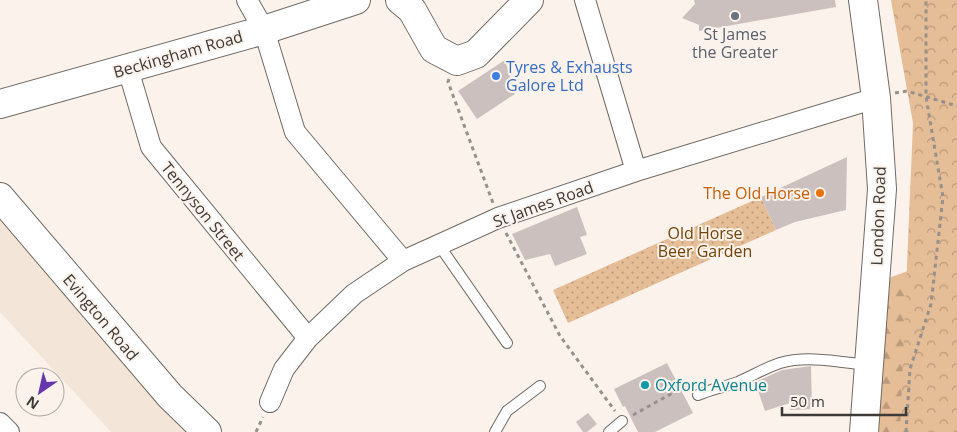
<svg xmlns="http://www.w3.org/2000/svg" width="957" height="432" font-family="'Open Sans',sans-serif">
	<defs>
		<pattern id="grass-dots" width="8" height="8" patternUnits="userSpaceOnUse" patternTransform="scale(1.25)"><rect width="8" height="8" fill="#e5bd96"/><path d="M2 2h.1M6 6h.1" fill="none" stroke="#bb9b7b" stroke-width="1.8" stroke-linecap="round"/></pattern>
		<pattern id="forest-firs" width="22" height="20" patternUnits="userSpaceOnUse" patternTransform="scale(1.25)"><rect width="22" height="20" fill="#e5bd96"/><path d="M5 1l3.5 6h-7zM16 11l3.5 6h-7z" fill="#bb9b7b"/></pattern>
		<pattern id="park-crowns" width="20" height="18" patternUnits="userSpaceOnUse" patternTransform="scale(1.25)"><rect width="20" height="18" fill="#e5bd96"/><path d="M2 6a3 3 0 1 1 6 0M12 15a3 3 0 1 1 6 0" fill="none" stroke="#bb9b7b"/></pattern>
	</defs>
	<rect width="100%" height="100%" fill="#fbf2eb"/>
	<path fill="#f3e5d8" d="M0 197 207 432H111L0 312Z"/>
	<path fill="url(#grass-dots)" d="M761 197 776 230 568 323 553 290Z"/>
	<path fill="url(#forest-firs)" d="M957 0 923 432H875L889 278 913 269Z"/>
	<path fill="url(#park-crowns)" d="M891 0H957V432H900L913 123Z"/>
	<path fill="#ccc0bf" d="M694 0H835L836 7 699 31V25L682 18 695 4Z
		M505 60 515 94 477 119 458 91Z
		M847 157 846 210 795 222 776 230 761 197Z
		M577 207 587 235 580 237 587 254 555 266 550 254 525 260 512 234Z
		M667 363 693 413 655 432H638L625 406 623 407 614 389Z
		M811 366 812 409 790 410V403L765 411 755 382 782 370Z
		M588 413 597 424 587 432H583L576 422Z"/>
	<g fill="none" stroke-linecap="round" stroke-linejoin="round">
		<g stroke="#716a64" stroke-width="12">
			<path id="lane" d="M439 245 507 343
				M698 395C711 389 725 387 738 382 752 376 765 368 780 363 807 355 840 362 868 365
				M495 432 507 411 540 386
				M609 432 622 421"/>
		</g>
		<g stroke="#716a64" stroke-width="22">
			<path id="street" d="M247 0 264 30 295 132 403 261
				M585 0 636 171
				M128 69 151 147 308 338
				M270 402 284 369 308 338 354 294 403 261 498 218 636 171 876 98
				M0 423 9 432"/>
		</g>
		<g stroke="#716a64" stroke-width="30">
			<path id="secondary" d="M400 0 412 10 434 49 457 61 476 54 529 0
				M0 104 264 30 356 0
				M0 197 170 396 207 432"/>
		</g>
		<g stroke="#716a64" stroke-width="30">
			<path id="primary" d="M863 0 876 98 882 189 864 432"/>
		</g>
		<path stroke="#97918c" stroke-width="3" stroke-dasharray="4 4" stroke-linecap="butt" d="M449 79 448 82 493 203
			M895 93 907 91 957 106
			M506 233 560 336 615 411
			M633 415 678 390
			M256 432 263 417
			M906 432 910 369 931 304 943 197 926 97V0"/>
		<use href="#lane" stroke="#fff" stroke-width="10"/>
		<use href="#street" stroke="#fff" stroke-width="20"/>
		<use href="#secondary" stroke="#fff" stroke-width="28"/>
		<use href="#primary" stroke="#fff" stroke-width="28"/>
	</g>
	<circle fill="#6b7280" stroke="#fbf2eb" stroke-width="2" cx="735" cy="16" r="5"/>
	<circle fill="#3f7fe0" stroke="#fbf2eb" stroke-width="2" cx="496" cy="76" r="5"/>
	<circle fill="#e8710a" stroke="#fbf2eb" stroke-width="2" cx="820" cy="193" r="5"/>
	<circle fill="#0f9aa8" stroke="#fbf2eb" stroke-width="2" cx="645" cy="385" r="5"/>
	<g text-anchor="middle" stroke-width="4" stroke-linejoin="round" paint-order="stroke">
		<g font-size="16" fill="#5b616d" stroke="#fbf2eb">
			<text x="735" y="40">St James<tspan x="735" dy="18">the Greater</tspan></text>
		</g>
		<g font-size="16" fill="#3d3a37" stroke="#fbf2eb">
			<text transform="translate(178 54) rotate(-16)" y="6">Beckingham Road</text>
			<text transform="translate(543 204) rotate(-20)" y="6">St James Road</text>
			<text transform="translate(203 211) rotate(51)" y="6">Tennyson Street</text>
			<text transform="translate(878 216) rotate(-88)" y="6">London Road</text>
			<text transform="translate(101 317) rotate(50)" y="6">Evington Road</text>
		</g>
		<g font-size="16" fill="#366cbe" stroke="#fbf2eb" text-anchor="start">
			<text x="506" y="73">Tyres &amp; Exhausts<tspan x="506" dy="18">Galore Ltd</tspan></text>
		</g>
		<g font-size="16" fill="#c56008" stroke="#fbf2eb" text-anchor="end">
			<text x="810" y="199">The Old Horse</text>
		</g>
		<g font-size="16" fill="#714307" stroke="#fbf2eb">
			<text x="705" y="239">Old Horse<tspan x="705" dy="18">Beer Garden</tspan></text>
		</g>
		<g font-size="16" fill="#0d838f" stroke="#fbf2eb" text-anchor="start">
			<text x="655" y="391">Oxford Avenue</text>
		</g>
	</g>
	<g transform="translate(40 392) rotate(214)"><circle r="24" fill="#fbf2eb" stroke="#afa8a3"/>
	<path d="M0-4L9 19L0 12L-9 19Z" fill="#6537ae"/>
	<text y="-8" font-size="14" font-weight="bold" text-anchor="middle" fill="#3d3a37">N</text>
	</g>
	<path d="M782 407v8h124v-8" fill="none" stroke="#3d3a37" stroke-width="2.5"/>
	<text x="790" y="407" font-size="15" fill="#3d3a37" stroke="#fbf2eb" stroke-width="4" paint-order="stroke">50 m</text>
</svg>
